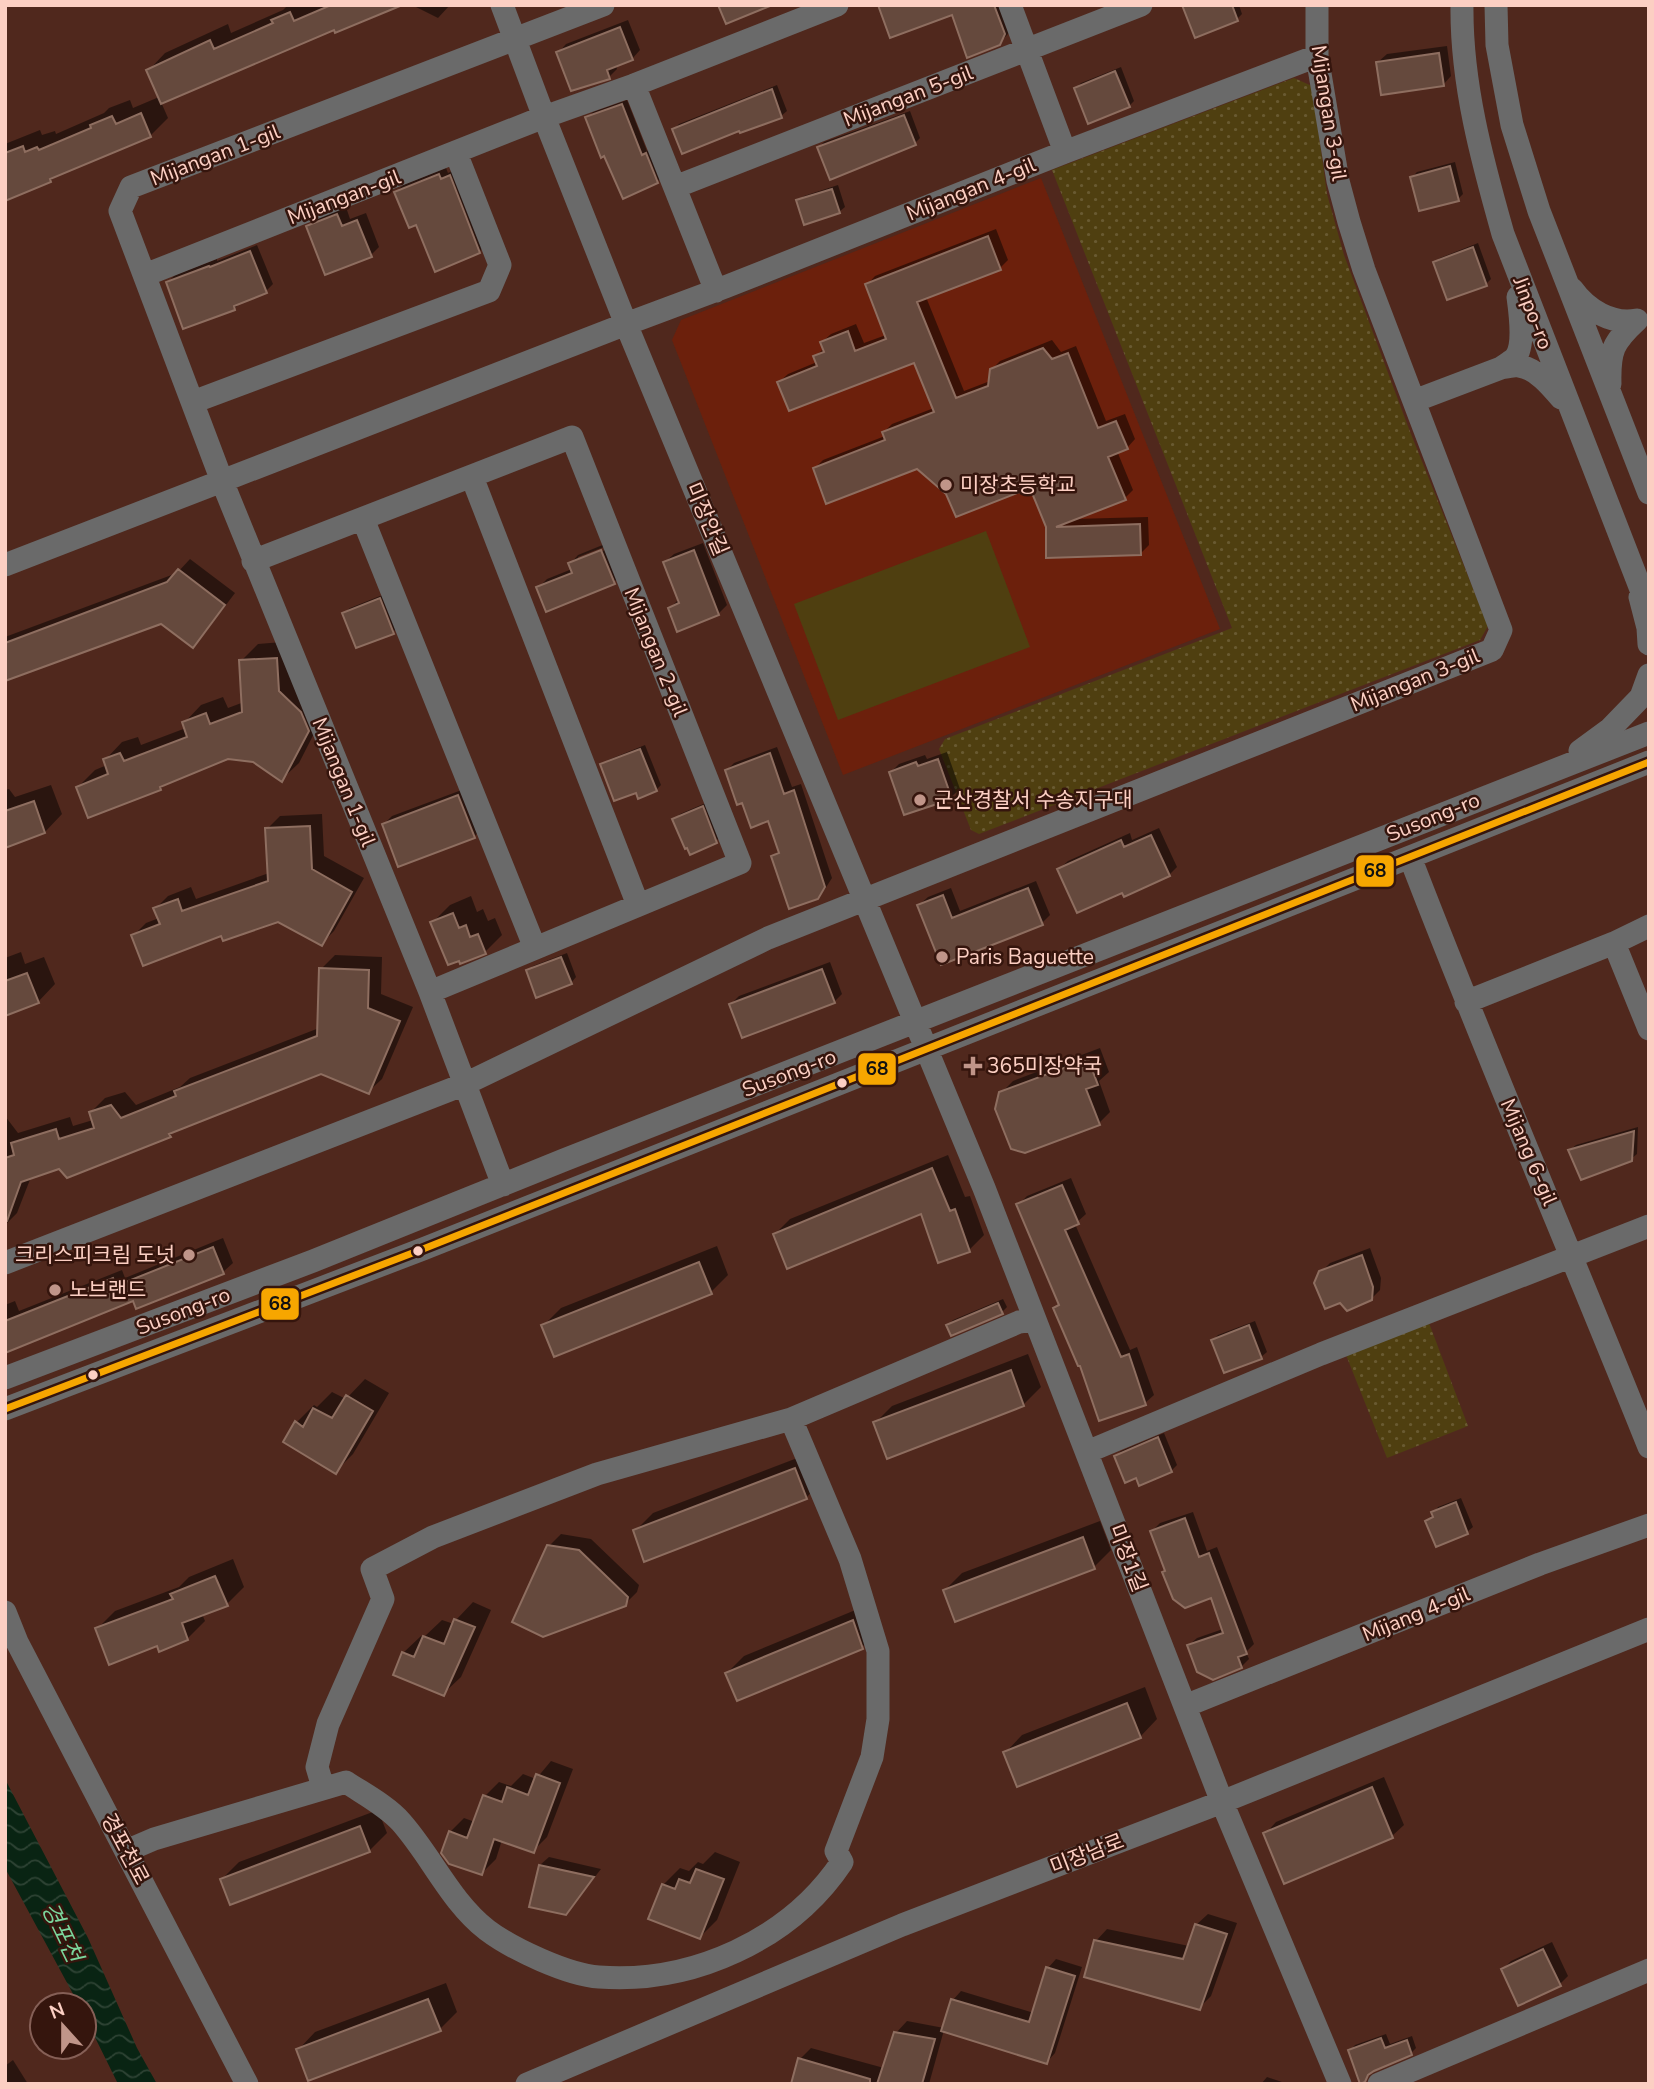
<svg xmlns="http://www.w3.org/2000/svg" width="1654" height="2089" font-family="'Nunito Sans','Noto Sans KR',sans-serif">
	<defs>
		<pattern id="park-dots" width="8" height="8" patternUnits="userSpaceOnUse" patternTransform="scale(1.75)"><rect width="8" height="8" fill="#4f3f10"/><path d="M2 2h.1M6 6h.1" fill="none" stroke="#695a31" stroke-width="1.8" stroke-linecap="round"/></pattern>
		<pattern id="water-waves" width="16" height="10" patternUnits="userSpaceOnUse" patternTransform="scale(1.75)"><rect width="16" height="10" fill="#092413"/><path d="M0 5q4-4 8 0t8 0" fill="none" stroke="#2e4334"/></pattern>
	</defs>
	<rect width="100%" height="100%" fill="#50281d"/>
	<path fill="#6c200c" d="M1041 178 1220 629 843 775 672 340 681 320Z"/>
	<path fill="url(#park-dots)" d="M1294 78 1312 86 1327 194 1344 255 1409 429 1488 626 1480 640 979 834 971 830 939 749 945 739 1232 628 1052 170Z
		M1429 1323 1468 1426 1387 1458 1346 1355Z"/>
	<path fill="#4f3f10" d="M986 531 1030 647 838 720 794 604Z"/>
	<path fill="url(#water-waves)" d="M5 1779 88 1938 137 2048 157 2084H118L84 2015V2005H79L5 1868Z"/>
	<path fill="#0007" fill-rule="evenodd" d="M288 5H397L336 30 335 28 161 102 168 118 150 136 57 175 50 181 5 199V144L40 130 42 135 55 131 56 134 104 113 109 108 130 100 133 108 159 97 148 71 165 53 228 24 231 33 283 10Z
		M412 5H450L438 18Z
		M960 5H1005L1013 25 1008 34 999 43 951 10Z
		M1184 5H1239L1242 14 1237 19Z
		M628 20 640 50 632 59 616 65 617 69 609 77 558 53 566 44Z
		M1447 46 1451 76 1443 85 1378 62 1387 54Z
		M1121 67 1134 101 1129 106 1076 88 1081 83Z
		M777 85 787 111 781 116 741 131 674 129 679 124Z
		M627 100 647 151 651 149 662 176 657 182 587 118 593 112Z
		M910 111 920 138 915 143 819 147 824 142Z
		M1455 162 1463 194 1458 199 1412 177 1417 172Z
		M446 168 448 173 457 169 486 244 479 252 417 223 396 192 403 185Z
		M838 185 845 207 839 212 798 201 804 196Z
		M346 207 350 219 366 213 379 247 371 255 308 227 317 218Z
		M996 229 1008 260 1000 268 926 297 964 391 990 381 991 370 1000 361 1052 340 1061 352 1076 346 1106 421 1125 414 1135 439 1127 448 1117 451 1133 490 1125 498 1073 519 1148 517 1149 545 1140 554 1048 527 1031 485 948 493 917 467 815 468 823 460 885 436 884 432 892 424 934 408 915 360 779 382 788 374 817 362 815 357 824 348 822 342 831 334 856 324 864 343 886 335 867 285 875 276Z
		M1478 243 1491 279 1486 284 1435 263 1440 258Z
		M257 245 273 284 266 291 242 301 234 309 168 282 175 275 217 259V261Z
		M610 542 622 574 614 582 538 588 547 579 572 569 570 564 578 555ZM609 545 610 548 578 561V557Z
		M703 543 727 605 718 614 670 608 679 599 665 562 674 554Z
		M190 559 235 593 204 634 192 645 161 622 5 679V637L177 573Z
		M385 594 398 627 393 632 344 613 350 608Z
		M294 641 325 712 299 763 281 780 254 760 228 757 167 783 160 789 78 787 95 770 107 765 105 760 122 742 138 737 141 745 186 728 184 723 201 705 223 697 228 708 244 702 241 661 258 644Z
		M645 745 661 785 656 790 637 791 602 765 608 760Z
		M777 747 792 787 801 784 832 878 825 889 817 897 773 856 780 850 769 819 743 801 727 770 734 763Z
		M947 752 960 789 951 797 905 813 891 772 899 764 925 755 927 759Z
		M51 785 62 814 45 832 5 846V790L9 789 15 797Z
		M467 788 482 828 474 837 384 824 392 816Z
		M708 802 721 836 716 841 675 820 680 814Z
		M322 814 324 856 364 878 334 931 321 944 278 920 222 934 133 936 146 923 159 918 155 909 168 896 191 887 196 899 269 873 267 829 280 816Z
		M1159 828 1177 867 1169 875 1123 890 1059 869 1068 861 1130 833 1132 840Z
		M1036 881 1050 915 1042 923 942 962 919 905 928 897 951 888 960 911Z
		M471 896 477 912 483 909 488 921 495 918 502 935 485 952 433 922 450 905Z
		M21 952 25 964 44 957 55 984 38 1002 5 1014V958Z
		M567 953 576 977 571 983 528 971 533 966Z
		M335 955 382 957 381 994 413 1007 382 1079 368 1092 321 1072 176 1129 170 1136 60 1167 31 1177 17 1213 5 1225V1116L18 1133 70 1117 73 1126 93 1120 91 1112 105 1098 125 1092 136 1105 180 1087 190 1078 319 1028 321 969Z
		M830 962 842 994 834 1002 731 1004 739 996Z
		M1100 1048 1109 1072 1099 1081 1110 1112 1099 1123 1001 1093 1013 1081Z
		M1638 1127 1637 1154 1631 1159 1570 1150 1576 1145Z
		M948 1155 965 1197 970 1196 984 1235 969 1250 922 1212 775 1234 790 1219Z
		M1071 1178 1086 1214 1075 1224 1130 1350 1137 1347 1154 1395 1145 1403 1100 1419 1081 1363 1055 1308 1060 1304 1018 1205 1027 1196Z
		M223 1238 233 1263 223 1272 134 1299 24 1343 20 1347 5 1353V1305L15 1301 19 1311 122 1270 125 1278Z
		M717 1246 728 1275 711 1292 543 1326 561 1308Z
		M1370 1248 1381 1278 1380 1290 1371 1299 1321 1272 1330 1263Z
		M1003 1299 1007 1307 1002 1312 948 1325 953 1320Z
		M1255 1321 1267 1352 1261 1357 1225 1371 1213 1340 1218 1335Z
		M1028 1354 1041 1387 1024 1404 888 1457 875 1423 892 1406Z
		M365 1379 389 1393 353 1454 335 1472 285 1441 297 1422 314 1405 317 1407 332 1392 346 1399Z
		M1164 1433 1177 1465 1171 1471 1137 1476 1116 1456 1121 1451Z
		M813 1452 823 1480 806 1498 635 1531 653 1513Z
		M1461 1498 1473 1527 1467 1532 1437 1545 1427 1521 1438 1507Z
		M1193 1512 1207 1551 1217 1547 1254 1644 1246 1652 1249 1659 1241 1667 1189 1645 1197 1638 1223 1629 1212 1595 1166 1570 1152 1531 1160 1523Z
		M1100 1521 1111 1550 1094 1567 945 1590 962 1573Z
		M561 1534 591 1539 639 1585 637 1592 625 1604 549 1546Z
		M233 1559 244 1587 227 1604 202 1614 205 1621 187 1639 158 1644 97 1629 115 1611 179 1587 189 1577Z
		M473 1602 491 1610 461 1677 443 1694 403 1653 421 1636 424 1637 442 1620 454 1624 456 1620Z
		M870 1604 879 1630 862 1647 727 1673 744 1656Z
		M1145 1687 1157 1719 1140 1737 1005 1753 1022 1735Z
		M551 1761 573 1769 547 1837 533 1851 502 1840 496 1859 482 1873 450 1832 464 1818 475 1822 485 1796 499 1782 511 1786 523 1774 536 1779Z
		M1384 1777 1404 1825 1392 1836 1285 1881 1265 1834 1276 1822Z
		M378 1810 387 1833 369 1851 222 1879 239 1862Z
		M715 1852 740 1862 717 1920 700 1937 663 1885 680 1868 689 1871 698 1862 703 1864Z
		M549 1857 601 1869 566 1914 540 1865Z
		M1208 1914 1237 1923 1211 1996 1199 2008 1096 1941 1107 1929 1189 1946 1196 1925Z
		M1552 1942 1568 1976 1560 1984 1503 1969 1511 1961Z
		M1056 1959 1082 1967 1055 2053 1047 2062 944 2030 929 2084H793L800 2059 811 2048 884 2068 896 2033 907 2021 944 2028 953 2000 961 1991 1034 2013 1048 1968Z
		M446 1983 457 2012 440 2029 298 2050 315 2032Z
		M1386 2034 1390 2044 1412 2036 1416 2048 1411 2053 1372 2070 1364 2080 1350 2051 1355 2045Z
		M13 2060 28 2084H5V2066Z
		M1267 2077 1288 2084H1261Z"/>
	<path fill="#65493d" stroke="#8e6e60" stroke-width="2" d="M331 5 400 6 335 33 334 30 161 104 146 70 210 40 214 49 273 23 271 20 290 12 294 21Z
		M718 5H770V6L726 24Z
		M878 5H994L1005 34 1000 45 967 58 952 15 890 38Z
		M1182 5H1232L1238 21 1195 38Z
		M620 27 633 60 607 70 610 79 571 91 556 52Z
		M1439 53 1444 86 1381 95 1376 62Z
		M1115 71 1130 107 1088 124 1074 88Z
		M772 89 782 118 740 133 739 131 682 154 672 129Z
		M622 104 642 155 646 153 658 183 623 199 604 156 601 158 585 117Z
		M141 113 151 137 50 179 51 182 5 201V153L23 146 25 152 37 147 39 150 91 128 90 125 112 116 116 124Z
		M904 115 916 145 830 180 817 147Z
		M1450 166 1459 201 1419 211 1410 177Z
		M439 174 441 179 450 175 480 253 435 272 416 225 409 228 394 192Z
		M832 189 840 213 804 225 796 200Z
		M337 214 342 226 357 220 372 257 325 275 306 226Z
		M988 236 1001 270 917 302 956 398 988 386 990 369 1043 348 1052 359 1068 353 1098 428 1116 421 1128 449 1108 457 1126 500 1056 527 1140 524 1141 555 1046 558V527L1030 488 956 517 946 494 917 469 826 504 813 468 885 440 882 432 934 412 914 363 789 411 777 382 817 366 813 356 824 352 820 342 848 331 855 351 886 339 865 284Z
		M1473 247 1487 286 1447 300 1433 262Z
		M250 251 267 293 234 306 235 310 183 329 166 282 209 266 210 267Z
		M601 550 615 584 546 612 536 587 572 573 568 563Z
		M694 550 719 615 677 632 668 608 679 603 663 562Z
		M178 569 225 605 193 648 161 624 5 681V643L167 582Z
		M380 598 394 634 356 648 342 613Z
		M277 658 279 691 301 712 309 731 282 782 253 762 228 759 160 787 161 790 88 818 76 787 108 774 103 759 120 753 124 761 187 737 182 722 206 713 210 724 242 712 239 660Z
		M640 749 657 791 638 799 636 793 614 801 600 764Z
		M770 753 784 794 794 790 825 887 818 899 789 909 771 856 779 853 768 821 751 828 742 803 737 805 725 770Z
		M938 759 952 799 904 815 889 772 916 762 918 766Z
		M458 795 475 838 398 867 382 824Z
		M34 801 45 833 5 848V811Z
		M703 806 717 843 690 855 687 848 685 849 672 819Z
		M310 826 312 869 352 892 322 946 278 922 223 941 221 936 143 966 131 935 160 924 153 908 178 899 182 911 268 881 265 828Z
		M1151 835 1170 876 1124 897 1122 893 1077 913 1057 869 1121 840 1124 847Z
		M1028 888 1043 925 941 965 917 905 943 895 952 918Z
		M453 913 459 928 466 925 470 937 478 934 486 954 460 964 459 961 448 965 430 922Z
		M561 957 572 984 536 998 526 970Z
		M319 968 369 970 368 1008 400 1021 369 1094 321 1074 169 1134 171 1137 67 1178 59 1169 21 1182 7 1221H5V1158L14 1155 11 1143 56 1129 59 1139 94 1128 89 1112 111 1105 121 1118 176 1096 174 1091 317 1036Z
		M822 969 835 1003 742 1038 729 1004Z
		M27 973 39 1003 5 1016V981Z
		M1088 1059 1098 1085 1086 1089 1100 1125 1025 1153 1011 1149 995 1109 999 1092Z
		M1634 1131 1632 1161 1581 1180 1568 1150Z
		M932 1168 950 1211 955 1209 970 1252 938 1263 921 1214 787 1269 773 1234Z
		M1062 1185 1079 1224 1065 1230 1121 1357 1129 1354 1146 1405 1099 1421 1080 1366H1078L1053 1308 1059 1305 1016 1204Z
		M213 1247 224 1274 136 1309 133 1301 5 1353V1321L113 1278 116 1286Z
		M1362 1255 1373 1287 1372 1300 1347 1311 1340 1303 1325 1309 1314 1283 1319 1271Z
		M699 1262 712 1294 554 1357 541 1325Z
		M998 1303 1003 1314 951 1336 946 1325Z
		M1249 1325 1262 1359 1224 1373 1211 1340Z
		M1011 1370 1024 1406 887 1459 873 1422Z
		M346 1395 373 1411 336 1474 283 1442 295 1421 303 1427 313 1408 332 1418Z
		M1158 1437 1172 1472 1139 1486 1136 1478 1125 1483 1114 1456Z
		M795 1468 807 1499 644 1562 633 1530Z
		M1456 1502 1468 1534 1436 1547 1425 1521 1433 1517 1431 1512Z
		M1185 1518 1199 1557 1209 1553 1247 1654 1238 1657 1242 1668 1213 1680 1197 1672 1187 1645 1223 1633 1211 1598 1185 1608 1173 1599 1162 1572 1165 1571 1150 1531Z
		M1083 1537 1095 1569 955 1622 943 1590Z
		M547 1545 579 1550 628 1597 626 1606 543 1637 512 1622Z
		M215 1576 228 1606 182 1623 188 1640 159 1652 157 1646 109 1665 95 1628 173 1599 170 1594Z
		M454 1619 475 1627 444 1696 393 1675 402 1652 414 1657 423 1636 444 1644Z
		M853 1620 863 1649 737 1701 725 1673Z
		M1127 1703 1141 1738 1017 1787 1003 1752Z
		M536 1774 560 1783 534 1853 494 1839 482 1875 449 1864 441 1853 449 1831 467 1838 483 1795 502 1802 507 1787 528 1795Z
		M1372 1787 1393 1838 1284 1884 1263 1833Z
		M360 1826 370 1852 230 1905 220 1879Z
		M539 1865 594 1877 566 1915 529 1907Z
		M696 1869 724 1879 700 1939 648 1919 662 1884 675 1889 679 1879 690 1883Z
		M1195 1924 1227 1934 1200 2010 1084 1977 1094 1940 1183 1959Z
		M1543 1949 1561 1986 1518 2006 1501 1969Z
		M1046 1967 1075 1976 1047 2064 941 2031 951 1999 1029 2022Z
		M428 1999 441 2031 308 2081 296 2049Z
		M894 2032 935 2039 922 2084H877Z
		M1381 2038 1385 2048 1407 2040 1412 2055 1374 2071 1368 2075 1365 2082 1360 2084 1348 2050Z
		M798 2058 870 2079V2084H791Z"/>
	<g fill="none" stroke-linecap="round" stroke-linejoin="round">
		<path stroke="#6a6a6a" stroke-width="23" d="M502 5 544 117 626 324 984 1188 1222 1802 1340 2084
			M603 5 131 187 120 211 222 481 626 324 725 287 1065 152 1317 56
			M1010 5 1065 152
			M1462 5C1461 83 1482 160 1503 234L1649 610
			M1496 5 1497 45 1512 125 1539 211 1649 493
			M634 85 716 291
			M675 187 1141 5
			M145 275 544 117 634 85 837 5
			M1572 289C1587 310 1612 325 1637 320 1613 342 1609 351 1610 384
			M1518 297C1520 312 1525 346 1515 358 1511 362 1505 365 1501 368 1506 367 1514 365 1519 366 1536 368 1551 386 1561 398
			M1414 401 1501 368
			M193 402 489 291 500 265 456 153
			M472 477 638 905
			M363 519 535 948
			M253 561 572 437 740 863 430 992
			M5 565 222 481 430 992 503 1185
			M1640 597 1648 628 1649 644
			M1580 751 1610 729 1641 697 1649 675
			M1410 857C1486 1055 1570 1250 1649 1447
			M1614 943 1649 926
			M1466 1002 1614 943 1649 1029
			M5 1263 465 1084 768 938 1492 650 1501 630 1364 270 1349 222 1338 181 1317 56V5
			M5 1378 313 1261 564 1160 1649 733
			M5 1409 423 1249 1649 762
			M1087 1452 1321 1354 1649 1226
			M5 1612 17 1642 247 2084
			M1185 1706 1540 1564 1649 1525
			M323 1787 317 1767 328 1724 383 1599 372 1569 433 1537 597 1474 791 1419
			M126 1851 154 1839 346 1782C364 1794 387 1806 401 1822 432 1857 450 1901 487 1930 512 1949 568 1975 599 1977 692 1984 790 1940 842 1862L836 1851 872 1757 878 1719V1651L850 1559 791 1419 1019 1322 1034 1320
			M527 2084 902 1925 1222 1802 1649 1629
			M1379 2084 1649 1970"/>
		<g stroke="#35150d" stroke-width="12">
			<path id="bus-1" d="M5 1409 423 1249 1649 762"/>
		</g>
		<use href="#bus-1" stroke="#f7a600" stroke-width="7"/>
	</g>
	<g fill="#c09589" stroke="#35150d" stroke-width="2.5">
		<circle cx="946" cy="485" r="7"/>
		<circle cx="920" cy="800" r="7"/>
		<circle cx="942" cy="957" r="7"/>
		<path d="M969.5 1055.5h7v7h7v7h-7v7h-7v-7h-7v-7h7z"/>
		<circle cx="189" cy="1255" r="7"/>
		<circle cx="55" cy="1290" r="7"/>
	</g>
	<g fill="#fccfc3" stroke="#35150d" stroke-width="2.5">
		<circle cx="842" cy="1083" r="6"/>
		<circle cx="418" cy="1251" r="6"/>
		<circle cx="93" cy="1375" r="6"/>
	</g>
	<g text-anchor="middle" stroke-width="5" stroke-linejoin="round" paint-order="stroke">
		<g font-size="21" fill="#fccfc3" stroke="#35150d">
			<text transform="translate(908 96) rotate(-21)" y="7">Mijangan 5-gil</text>
			<text transform="translate(1329 113) rotate(81)" y="7">Mijangan 3-gil</text>
			<text transform="translate(215 155) rotate(-21)" y="7">Mijangan 1-gil</text>
			<text transform="translate(971 189) rotate(-22)" y="7">Mijangan 4-gil</text>
			<text transform="translate(344 197) rotate(-21)" y="7">Mijangan-gil</text>
			<text transform="translate(1533 313) rotate(69)" y="7">Jinpo-ro</text>
			<text transform="translate(707 519) rotate(67)" y="7">미장안길</text>
			<text transform="translate(656 652) rotate(68)" y="7">Mijangan 2-gil</text>
			<text transform="translate(1415 680) rotate(-22)" y="7">Mijangan 3-gil</text>
			<text transform="translate(344 782) rotate(68)" y="7">Mijangan 1-gil</text>
			<text transform="translate(1433 817) rotate(-22)" y="7">Susong-ro</text>
			<text transform="translate(789 1073) rotate(-21)" y="7">Susong-ro</text>
			<text transform="translate(1529 1152) rotate(67)" y="7">Mijang 6-gil</text>
			<text transform="translate(183 1311) rotate(-21)" y="7">Susong-ro</text>
			<text transform="translate(1128 1558) rotate(69)" y="7">미장1길</text>
			<text transform="translate(1416 1614) rotate(-22)" y="7">Mijang 4-gil</text>
			<text transform="translate(125 1849) rotate(62)" y="7">경포천로</text>
			<text transform="translate(1087 1854) rotate(-21)" y="7">미장남로</text>
		</g>
		<g font-size="21" fill="#fccfc3" stroke="#35150d" text-anchor="start">
			<text x="960" y="492">미장초등학교</text>
			<text x="934" y="807">군산경찰서 수송지구대</text>
			<text x="956" y="964">Paris Baguette</text>
			<text x="987" y="1073">365미장약국</text>
			<text x="175" y="1262" text-anchor="end">크리스피크림 도넛</text>
			<text x="69" y="1297">노브랜드</text>
		</g>
		<g font-size="23" font-style="italic" fill="#7bd69d" stroke="#35150d">
			<text transform="translate(62 1932) rotate(64)" y="8">경포천</text>
		</g>
	</g>
	<g stroke="#35150d" stroke-width="2.5">
		<rect x="1355" y="854" width="40" height="34" rx="7" fill="#f7a600"/>
		<rect x="857" y="1052" width="40" height="34" rx="7" fill="#f7a600"/>
		<rect x="260" y="1287" width="40" height="34" rx="7" fill="#f7a600"/>
	</g>
	<g font-size="19" text-anchor="middle" font-weight="bold" fill="#111">
		<text x="1375" y="877">68</text>
		<text x="877" y="1075">68</text>
		<text x="280" y="1310">68</text>
	</g>
	<rect width="1654" height="2089" fill="none" stroke="#fccfc3" stroke-width="14"/>
	<g transform="translate(63 2026) rotate(339)"><circle r="33" fill="#35150d" stroke="#855f56" stroke-width="2"/>
	<path d="M0-5L12 26L0 18L-12 26Z" fill="#c09589"/>
	<text y="-10" font-size="19" font-weight="bold" text-anchor="middle" fill="#fccfc3">N</text>
	</g>
</svg>
